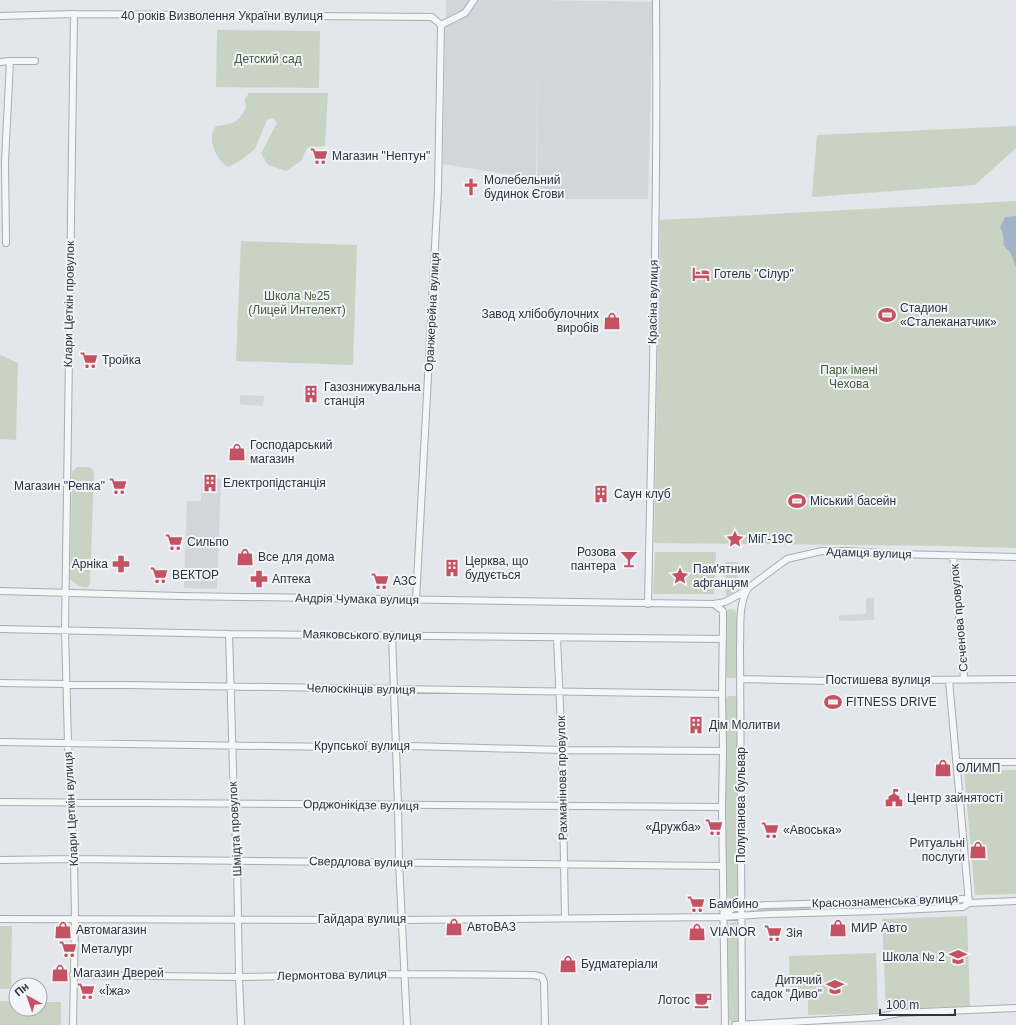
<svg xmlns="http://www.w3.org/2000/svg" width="1016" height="1025" font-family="Arial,sans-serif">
	<rect width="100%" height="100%" fill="#e3e6ea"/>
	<path fill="#d1d5dc" d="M446 0H538L653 2 648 199H537L538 58 536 179 443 164Z
		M240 395 264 396 263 406 240 404Z
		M202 479H221L217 589 184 588 187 501H201Z
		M866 598H874V620L839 621V615L866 614Z"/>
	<path fill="#c8d3c4" d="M217 30 320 31 319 88 216 87Z
		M249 93H328L325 146 307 148 301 161 286 171 268 165 261 153 277 123 273 118 267 120 255 149 240 161 228 167C216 160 206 138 216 126 233 124 238 123 246 108L245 99Z
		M1016 126V148L975 185 812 197 817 135Z
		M1016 201V548L946 546 654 543 660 220Z
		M241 241 357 245 353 365 236 361Z
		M0 355 18 363 16 440 0 439Z
		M77 467H89L93 470 94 473 90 583 88 587C79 588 76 584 70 579L72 472Z
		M655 552H716L714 594H653Z
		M725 562H738V588L733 593 726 596Z
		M729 609 735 610 737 618V676L735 678H728L726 676V612Z
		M728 696H735L737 699 738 895 735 898H729L727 896 726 893V698Z
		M1016 770V894L975 895 964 771Z
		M964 902V904L750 912V909Z
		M967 916 970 1006 886 1010 882 919Z
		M736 922 738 924 740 1020 737 1023H732L729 1019 727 926 730 923Z
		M0 926H12L11 989H0Z
		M876 953 878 1013 808 1015V997L790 998 789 956Z
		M0 1001H16V1009H40V1002H61V1025H0Z"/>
	<path fill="#a1b3c7" d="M1016 216V267L1010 252 1004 246 1003 234 1000 227 1005 217Z"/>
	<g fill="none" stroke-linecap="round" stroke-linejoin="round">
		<g stroke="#a8adb4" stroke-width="8">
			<path id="minor" d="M0 16 74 14 432 17 441 25
				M441 25 465 13 474 0
				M0 62 10 61
				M6 243 5 161 10 61H35
				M953 556 962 648 964 679
				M0 591 180 596 714 604 725 602 740 594 787 559 822 551H848L897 554 1016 557
				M416 600 438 190 441 25
				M648 604C652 403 658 201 656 0
				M714 604 723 611V619L722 694 723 751 722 807 725 1025
				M0 629 229 634 723 639
				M229 634 234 803 237 861 239 977 241 1025
				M392 635 398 805 399 863 407 1025
				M557 638 562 750 565 918
				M740 679 829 681 1016 679
				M949 680 969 903
				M0 683 722 694
				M0 742 396 748 410 746 562 750 723 751
				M956 762H1016
				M0 802 722 807
				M0 860 74 859 723 866
				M723 917 732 909 742 906 964 899 969 903
				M0 919 401 920 723 917 769 914 879 911 963 907 969 903 1016 901
				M73 975 239 977 405 974 534 975 542 977 544 982 545 1025
				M73 1025 75 919 74 859 68 743 65 630 74 14
				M735 1025 879 1017 899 1013 1016 1008
				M742 1025 740 646C741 627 738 607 747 590"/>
		</g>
		<use href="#minor" stroke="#f5f6f8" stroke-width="6"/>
	</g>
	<defs>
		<g id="supermarket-bare" transform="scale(1.38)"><path d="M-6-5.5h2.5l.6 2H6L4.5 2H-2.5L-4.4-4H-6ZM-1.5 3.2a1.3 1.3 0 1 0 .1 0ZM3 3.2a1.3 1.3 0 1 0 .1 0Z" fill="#c55263" stroke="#f2f4f7" stroke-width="2.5" paint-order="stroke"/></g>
		<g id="church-bare" transform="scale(1.38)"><path d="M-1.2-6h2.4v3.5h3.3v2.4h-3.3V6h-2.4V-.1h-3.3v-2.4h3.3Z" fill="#c55263" stroke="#f2f4f7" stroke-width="2.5" paint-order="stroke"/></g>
		<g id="hotel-bare" transform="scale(1.38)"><path d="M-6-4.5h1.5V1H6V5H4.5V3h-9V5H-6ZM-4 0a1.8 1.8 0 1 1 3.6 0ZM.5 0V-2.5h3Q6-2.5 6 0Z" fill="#c55263" stroke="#f2f4f7" stroke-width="2.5" paint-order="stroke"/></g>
		<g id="stadium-bare" transform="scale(1.38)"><path d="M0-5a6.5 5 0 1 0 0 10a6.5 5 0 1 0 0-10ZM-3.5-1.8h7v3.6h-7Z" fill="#c55263" stroke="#f2f4f7" stroke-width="2.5" paint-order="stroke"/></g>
		<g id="shop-bare" transform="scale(1.38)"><path d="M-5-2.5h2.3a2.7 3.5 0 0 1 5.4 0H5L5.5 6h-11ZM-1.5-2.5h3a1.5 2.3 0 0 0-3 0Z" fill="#c55263" stroke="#f2f4f7" stroke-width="2.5" paint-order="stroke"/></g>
		<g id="building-bare" transform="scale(1.38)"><path d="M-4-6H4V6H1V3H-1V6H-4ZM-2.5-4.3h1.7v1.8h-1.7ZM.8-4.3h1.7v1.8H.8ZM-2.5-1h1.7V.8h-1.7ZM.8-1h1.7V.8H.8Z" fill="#c55263" stroke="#f2f4f7" stroke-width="2.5" paint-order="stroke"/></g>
		<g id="sight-bare" transform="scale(1.38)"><path d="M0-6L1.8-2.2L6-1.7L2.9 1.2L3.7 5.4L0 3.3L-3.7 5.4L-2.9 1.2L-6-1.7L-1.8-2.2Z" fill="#c55263" stroke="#f2f4f7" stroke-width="2.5" paint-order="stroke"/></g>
		<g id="bar-bare" transform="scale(1.38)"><path d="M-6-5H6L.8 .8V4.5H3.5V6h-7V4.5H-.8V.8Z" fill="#c55263" stroke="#f2f4f7" stroke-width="2.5" paint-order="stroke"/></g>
		<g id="pharmacy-bare" transform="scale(1.38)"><path d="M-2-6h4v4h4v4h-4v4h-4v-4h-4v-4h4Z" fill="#c55263" stroke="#f2f4f7" stroke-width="2.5" paint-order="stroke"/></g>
		<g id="civic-bare" transform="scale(1.38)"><path d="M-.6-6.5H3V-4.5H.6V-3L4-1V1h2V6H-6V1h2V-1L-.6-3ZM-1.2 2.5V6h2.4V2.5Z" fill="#c55263" stroke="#f2f4f7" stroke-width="2.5" paint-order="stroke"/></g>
		<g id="school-bare" transform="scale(1.38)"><path d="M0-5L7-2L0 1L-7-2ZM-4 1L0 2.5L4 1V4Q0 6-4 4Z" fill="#c55263" stroke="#f2f4f7" stroke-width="2.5" paint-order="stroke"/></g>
		<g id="cafe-bare" transform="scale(1.38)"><path d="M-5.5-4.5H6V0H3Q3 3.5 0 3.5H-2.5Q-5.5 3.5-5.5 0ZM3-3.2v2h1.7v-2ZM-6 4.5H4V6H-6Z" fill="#c55263" stroke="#f2f4f7" stroke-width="2.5" paint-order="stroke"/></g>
	</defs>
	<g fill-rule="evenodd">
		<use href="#supermarket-bare" x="319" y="156"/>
		<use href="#church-bare" x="471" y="187"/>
		<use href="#hotel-bare" x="701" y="274"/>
		<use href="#stadium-bare" x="887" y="315"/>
		<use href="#shop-bare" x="612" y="321"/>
		<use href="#supermarket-bare" x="89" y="360"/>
		<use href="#building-bare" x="311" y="394"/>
		<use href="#shop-bare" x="237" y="452"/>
		<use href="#building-bare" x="210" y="483"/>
		<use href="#supermarket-bare" x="118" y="486"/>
		<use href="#building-bare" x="601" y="494"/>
		<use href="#stadium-bare" x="797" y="501"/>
		<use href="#sight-bare" x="735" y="539"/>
		<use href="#supermarket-bare" x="174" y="542"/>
		<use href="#shop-bare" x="245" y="557"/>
		<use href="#bar-bare" x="629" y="559"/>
		<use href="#pharmacy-bare" x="121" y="564"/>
		<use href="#building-bare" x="452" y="568"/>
		<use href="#supermarket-bare" x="159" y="575"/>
		<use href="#sight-bare" x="680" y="576"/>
		<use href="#pharmacy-bare" x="259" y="579"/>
		<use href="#supermarket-bare" x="380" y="581"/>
		<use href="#stadium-bare" x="833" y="702"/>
		<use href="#building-bare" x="696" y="725"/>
		<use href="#shop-bare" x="943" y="768"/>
		<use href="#civic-bare" x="894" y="798"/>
		<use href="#supermarket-bare" x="714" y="827"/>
		<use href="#supermarket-bare" x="770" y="830"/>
		<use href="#shop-bare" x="978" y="850"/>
		<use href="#supermarket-bare" x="696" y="904"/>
		<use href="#shop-bare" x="454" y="927"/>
		<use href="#shop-bare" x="838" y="928"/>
		<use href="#shop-bare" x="63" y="930"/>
		<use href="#shop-bare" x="697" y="932"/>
		<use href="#supermarket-bare" x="773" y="933"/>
		<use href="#supermarket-bare" x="68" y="949"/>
		<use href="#school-bare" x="958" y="957"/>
		<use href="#shop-bare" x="568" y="964"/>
		<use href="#shop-bare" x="60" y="973"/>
		<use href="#school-bare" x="835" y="987"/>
		<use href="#supermarket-bare" x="86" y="991"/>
		<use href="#cafe-bare" x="703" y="1000"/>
	</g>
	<g text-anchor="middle" stroke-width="4" stroke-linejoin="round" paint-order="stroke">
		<g font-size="12" fill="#2c3341" stroke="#f2f4f7">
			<text x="222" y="20">40 років Визволення України вулиця</text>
			<text transform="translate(653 302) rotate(-89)" y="4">Красіна вулиця</text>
			<text transform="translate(69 304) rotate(-89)" y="4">Клари Цеткін провулок</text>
			<text transform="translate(432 312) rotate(-87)" y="4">Оранжерейна вулиця</text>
			<text transform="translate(869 553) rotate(2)" y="4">Адамця вулиця</text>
			<text transform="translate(357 599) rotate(1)" y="4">Андрія Чумака вулиця</text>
			<text transform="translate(959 618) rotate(-95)" y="4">Сєченова провулок</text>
			<text transform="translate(362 635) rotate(1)" y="4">Маяковського вулиця</text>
			<text x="878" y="684">Постишева вулиця</text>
			<text transform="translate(361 689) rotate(1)" y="4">Челюскінців вулиця</text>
			<text x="362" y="750">Крупської вулиця</text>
			<text transform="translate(562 778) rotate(-91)" y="4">Рахманінова провулок</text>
			<text transform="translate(361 805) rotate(1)" y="4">Орджонікідзе вулиця</text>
			<text transform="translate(741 805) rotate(-90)" y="4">Полупанова бульвар</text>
			<text transform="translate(71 809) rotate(-93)" y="4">Клари Цеткін вулиця</text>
			<text transform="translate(235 829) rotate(-93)" y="4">Шмідта провулок</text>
			<text transform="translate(361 862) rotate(1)" y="4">Свердлова вулиця</text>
			<text transform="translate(885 901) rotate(-2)" y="4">Краснознаменська вулиця</text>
			<text x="362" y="923">Гайдара вулиця</text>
			<text transform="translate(332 975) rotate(-1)" y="4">Лермонтова вулиця</text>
		</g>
		<g font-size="12" fill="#405c3a" stroke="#f2f4f7">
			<text x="268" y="63">Детский сад</text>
			<text x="297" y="300">Школа №25<tspan x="297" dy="14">(Лицей Интелект)</tspan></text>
			<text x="849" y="374">Парк імені<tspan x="849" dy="14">Чехова</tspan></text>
		</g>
		<g font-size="12" fill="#2c3341" stroke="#f2f4f7" text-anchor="start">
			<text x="332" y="160">Магазин "Нептун"</text>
			<text x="484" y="184">Молебельний<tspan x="484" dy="14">будинок Єгови</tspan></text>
			<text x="714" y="278">Готель "Сілур"</text>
			<text x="900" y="312">Стадион<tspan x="900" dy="14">«Сталеканатчик»</tspan></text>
			<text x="599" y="318" text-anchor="end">Завод хлібобулочних<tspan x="599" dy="14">виробів</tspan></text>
			<text x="102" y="364">Тройка</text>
			<text x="324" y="391">Газознижувальна<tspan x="324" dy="14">станція</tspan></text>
			<text x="250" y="449">Господарський<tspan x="250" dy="14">магазин</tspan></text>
			<text x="223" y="487">Електропідстанція</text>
			<text x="105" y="490" text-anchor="end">Магазин "Репка"</text>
			<text x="614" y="498">Саун клуб</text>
			<text x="810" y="505">Міський басейн</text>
			<text x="748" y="543">МіГ-19С</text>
			<text x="187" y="546">Сильпо</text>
			<text x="616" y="556" text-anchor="end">Розова<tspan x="616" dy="14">пантера</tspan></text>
			<text x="258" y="561">Все для дома</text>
			<text x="465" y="565">Церква, що<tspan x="465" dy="14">будується</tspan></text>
			<text x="108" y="568" text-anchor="end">Арніка</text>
			<text x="693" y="573">Пам'ятник<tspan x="693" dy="14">афганцям</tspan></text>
			<text x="172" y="579">ВЕКТОР</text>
			<text x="272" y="583">Аптека</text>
			<text x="393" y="585">АЗС</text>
			<text x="846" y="706">FITNESS DRIVE</text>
			<text x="709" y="729">Дім Молитви</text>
			<text x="956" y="772">ОЛИМП</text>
			<text x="907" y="802">Центр зайнятості</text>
			<text x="701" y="831" text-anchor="end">«Дружба»</text>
			<text x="783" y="834">«Авоська»</text>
			<text x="965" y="847" text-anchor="end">Ритуальні<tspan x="965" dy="14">послуги</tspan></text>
			<text x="709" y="908">Бамбино</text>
			<text x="467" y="931">АвтоВАЗ</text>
			<text x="851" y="932">МИР Авто</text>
			<text x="76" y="934">Автомагазин</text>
			<text x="710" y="936">VIANOR</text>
			<text x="786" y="937">Зія</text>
			<text x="81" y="953">Металург</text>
			<text x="945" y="961" text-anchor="end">Школа № 2</text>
			<text x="581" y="968">Будматеріали</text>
			<text x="73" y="977">Магазин Дверей</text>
			<text x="822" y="984" text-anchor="end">Дитячий<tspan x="822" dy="14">садок "Диво"</tspan></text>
			<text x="99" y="995">«Їжа»</text>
			<text x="690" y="1004" text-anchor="end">Лотос</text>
		</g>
	</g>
	<g transform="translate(28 997) rotate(320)"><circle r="19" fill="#f2f4f7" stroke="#a3a7ae"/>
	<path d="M0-3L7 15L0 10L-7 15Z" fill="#c55263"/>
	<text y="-6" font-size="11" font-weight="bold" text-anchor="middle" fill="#2c3341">Пн</text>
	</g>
	<path d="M880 1009v6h75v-6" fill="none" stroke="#2c3341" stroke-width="2"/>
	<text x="886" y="1009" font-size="12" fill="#2c3341" stroke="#f2f4f7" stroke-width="3" paint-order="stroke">100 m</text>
</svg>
